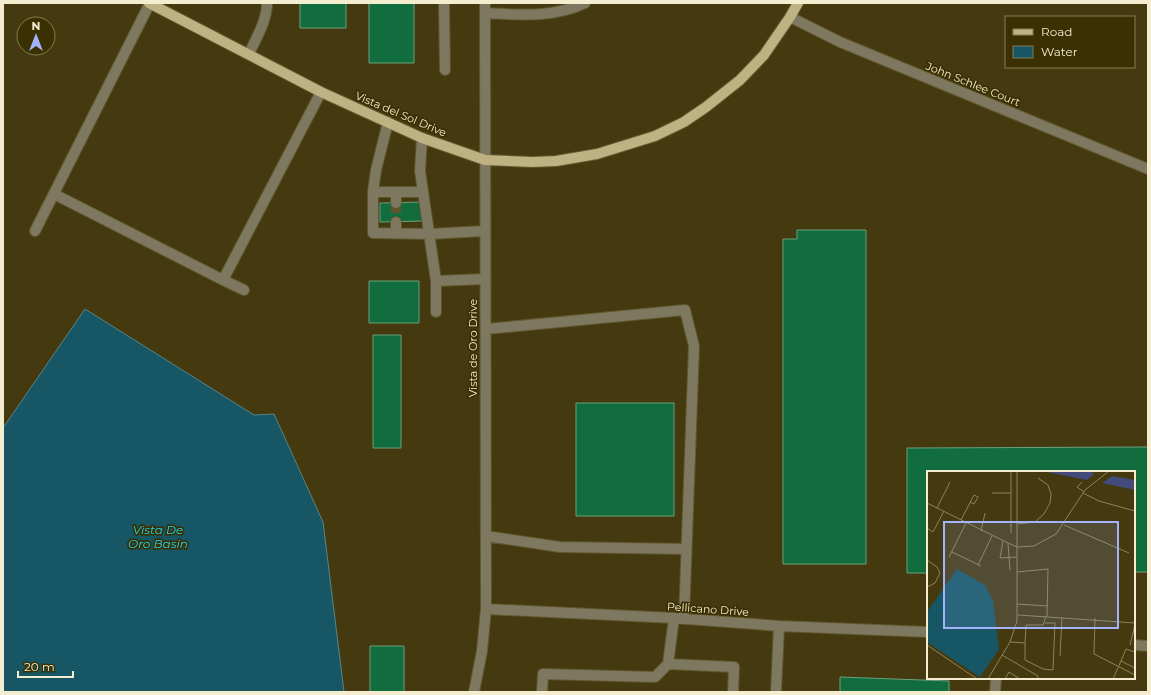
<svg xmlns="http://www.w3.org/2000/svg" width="1151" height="695" font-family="Montserrat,sans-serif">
	<rect width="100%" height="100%" fill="#453a0f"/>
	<path fill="#175765" stroke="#5a8485" d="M85 309 254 415 274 414 323 522 344 692H3V428Z"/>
	<path fill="#116c3e" stroke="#6ba07d" d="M300 3H346V28H300Z
		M369 3H414V63H369Z
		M423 202V221L380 222V203Z
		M797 230H866V564H783V239H797Z
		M369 281H419V323H369Z
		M373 335H401V448H373Z
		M576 403H674V516H576Z
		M1148 447V572H1134V472H928V573H907V448Z
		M370 646H404V692H370Z
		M840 677 949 681V692H840Z"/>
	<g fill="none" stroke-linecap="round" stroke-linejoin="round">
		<path stroke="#5f552c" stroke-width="10" stroke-dasharray="10 5" stroke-linecap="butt" d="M396 203V222"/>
		<g stroke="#61572e" stroke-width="12">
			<path id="minor" d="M444 3 445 70
				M485 13C518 15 554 18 585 3
				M790 17 840 42 1148 169
				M249 54C256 38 267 21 267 3
				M388 122 376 170 373 192V233L430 234 484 231
				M422 138 420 171 436 281V312
				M373 192H423
				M396 192V203
				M54 194 223 280 244 290
				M396 222V233
				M35 231 150 3
				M223 280 321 92
				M436 281 485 279
				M486 329 685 310 694 346 684 619
				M486 536 560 547 686 549
				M486 609 674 618 779 626 928 632
				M1134 645 1148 646
				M668 664 734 667 733 692
				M474 692 482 651 486 609 485 3
				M542 692 543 674 655 677 668 664 674 618
				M776 692 779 626
				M995 692 996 678"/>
		</g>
		<g stroke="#61572e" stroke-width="12">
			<path id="major" d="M149 3 321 92 422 138 485 160 533 162 556 161 597 154 655 136 684 122 706 107 740 80 764 55 790 17 798 3"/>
		</g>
		<use href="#minor" stroke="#7e7860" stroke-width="10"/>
		<use href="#major" stroke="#bfb282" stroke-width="10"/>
	</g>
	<g text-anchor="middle" stroke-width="3.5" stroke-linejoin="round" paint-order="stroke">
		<g font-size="11" fill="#f5edd0" stroke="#3b3002">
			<text transform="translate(973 84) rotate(22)" y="4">John Schlee Court</text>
			<text transform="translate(401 114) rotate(23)" y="4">Vista del Sol Drive</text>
			<text transform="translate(473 348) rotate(-90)" y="4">Vista de Oro Drive</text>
			<text transform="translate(708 609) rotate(4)" y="4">Pellicano Drive</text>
		</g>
		<g font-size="12" font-style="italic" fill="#1cd8f9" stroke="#3b3002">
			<text x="158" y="534">Vista De<tspan x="158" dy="14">Oro Basin</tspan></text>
		</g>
	</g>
	<g transform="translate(927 471)">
		<rect width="208" height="208" fill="#453a0f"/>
		<path d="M115 0H164L167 3 160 9ZM185 5 208 9V19L175 12Z" fill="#424b79"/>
		<path d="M30 98 58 114 66 130 72 178 53 206 1 172 0 141Z" fill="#175765"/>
		<path fill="none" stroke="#8b825c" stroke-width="1" d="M84 0V62M155 11 150 16 157 21M65 22H84M156 22 172 30 208 40M0 32 81 72 90 76 107 75 129 63 158 19 182 0M10 37 23 11M34 49 47 24 51 26 47 33 43 31M90 53 108 51 117 43 123 32 124 23 121 14 111 7M137 54 202 82M0 57 6 61 17 40M54 60 58 42M76 70 73 87 90 86M81 72 83 99M25 81 54 95M22 86 39 52M0 89 10 96 13 102 8 112 0 116M51 94 65 65M90 101 121 98 120 145M90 133 121 135M91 144 208 152M168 147 167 183 208 204M208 152 206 162H208M83 171 98 172 99 154H116L119 145M98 172V189L116 198 126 199 128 152H118M0 174 50 208M203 174 206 162M75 184 111 205 110 208M133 185 135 146M194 190 199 178 208 181M61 208 83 171 90 150V0M78 208 82 201 93 208M186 208 194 190 208 197"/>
		<path fill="#a3b2fd" fill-opacity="0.15" stroke="#a3b2fd" stroke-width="2" d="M17 51H191V157H17Z"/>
		<rect width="208" height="208" fill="none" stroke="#f5edd0" stroke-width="2"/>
	</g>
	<rect width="1151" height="695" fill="none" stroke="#f5edd0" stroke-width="8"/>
	<rect x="1005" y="16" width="130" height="52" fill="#3b3002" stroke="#857c54"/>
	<rect x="1013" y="29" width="20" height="6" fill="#bfb282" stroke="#857c54"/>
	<text x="1041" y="36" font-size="12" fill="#f5edd0">Road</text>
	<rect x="1013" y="46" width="20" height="12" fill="#175765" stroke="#857c54"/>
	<text x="1041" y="56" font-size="12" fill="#f5edd0">Water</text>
	<g transform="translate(36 36)"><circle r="19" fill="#3b3002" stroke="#857c54"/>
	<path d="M0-3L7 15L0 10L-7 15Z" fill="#a3b2fd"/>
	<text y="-6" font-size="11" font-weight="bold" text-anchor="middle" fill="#f5edd0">N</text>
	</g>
	<path d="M18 671v6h55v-6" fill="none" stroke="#f5edd0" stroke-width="2"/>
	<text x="24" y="671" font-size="12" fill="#f5edd0" stroke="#3b3002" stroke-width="3" paint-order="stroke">20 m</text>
</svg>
